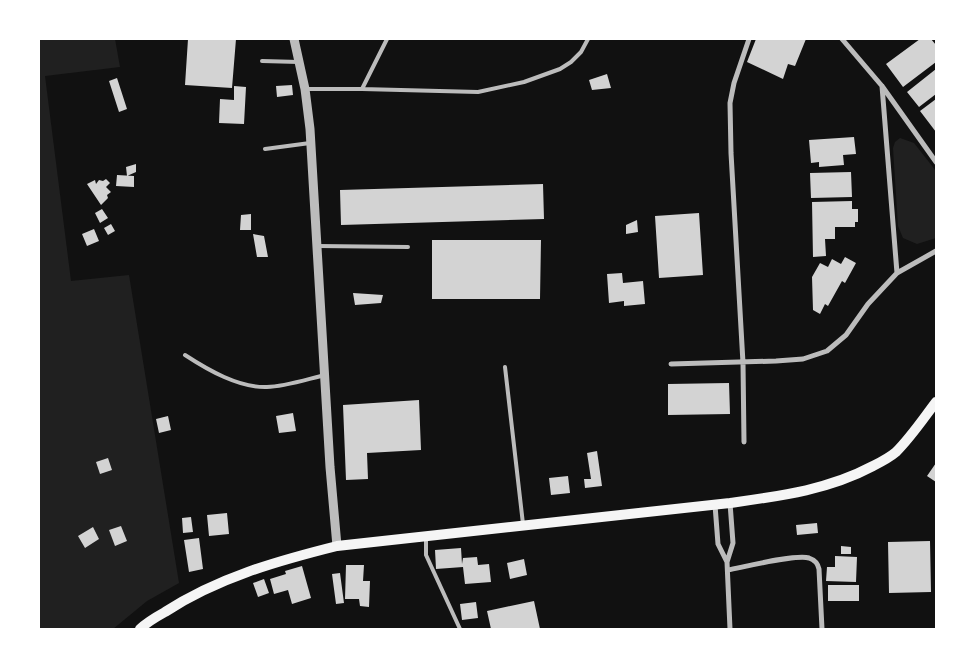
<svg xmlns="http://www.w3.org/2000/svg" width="975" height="668" font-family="'IBM Plex Sans',sans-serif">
	<rect width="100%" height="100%" fill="#111"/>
	<path fill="#202020" d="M39 39H115L120 67 45 76 71 281 129 275 179 583 147 601 113 629H39Z
		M900 138 914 143 936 171V238L917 244 903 238 898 226 893 148 895 142Z"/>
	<path fill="#d3d3d3" d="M188 39H236L232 88 185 85Z
		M756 39H806L795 66 788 64 783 79 747 62Z
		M920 39H931L936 45V62L903 87 886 64Z
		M936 69V94L919 107 907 92Z
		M607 74 611 88 592 90 589 80Z
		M117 78 127 109 119 112 109 81Z
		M292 85 293 95 277 97 276 86Z
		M234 86 246 87 244 124 219 123 220 99 234 100Z
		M936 99V132L920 111Z
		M854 137 856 154 843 155 844 165 819 167V162L811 163 809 140Z
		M136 164V172L127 176 126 167Z
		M851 172 852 197 811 198 810 173Z
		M117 175 134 176V187L116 186Z
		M106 179 110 183 106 187 111 192 107 195 108 198 101 205 87 184 95 180 96 184 99 180 103 181Z
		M543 184 544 219 341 225 340 190Z
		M852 201V209H858V222H855V227H835V239H825L826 256 813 257 812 202Z
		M102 209 108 218 100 223 95 213Z
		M699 213 703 275 659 278 655 216Z
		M251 214V230H240L241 215Z
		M637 220 638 232 626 234V225Z
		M111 224 115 231 108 235 104 228Z
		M94 229 99 241 87 246 82 234Z
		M253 234 264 236 268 257H257Z
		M432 240H541L540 299H432Z
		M845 257 856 263 845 283 842 281 828 306 825 304 820 314 813 310 812 277 820 263 828 267 832 259 841 264Z
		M622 273 623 283 643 281 645 304 624 306V301L609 303 607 274Z
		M353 293 383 295 381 303 355 305Z
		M729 383 730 414 668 415V384Z
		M419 400 421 450 367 453 368 479 346 480 343 405Z
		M293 413 296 431 279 433 276 416Z
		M168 416 171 430 159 433 156 419Z
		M597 451 602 486 585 488 584 479H591L587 453Z
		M108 458 112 470 100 474 96 462Z
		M936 463V482L927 476Z
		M568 476 570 493 551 495 549 478Z
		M227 513 229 534 209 536 207 515Z
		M191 517 193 532 183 533 182 518Z
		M817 523 818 533 797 535 796 525Z
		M121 526 127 541 115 546 109 530Z
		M93 527 99 539 85 548 78 536Z
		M199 538 203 569 189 572 184 540Z
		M930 541 931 592 889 593 888 542Z
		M841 546 851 547V554H841Z
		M461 548 462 564 463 558 477 557 478 565 489 564 491 582 465 584 463 567 436 569 435 550Z
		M835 556 857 557 856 582 826 581 827 567H835Z
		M524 559 527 575 510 579 507 563Z
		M346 565H364L363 581H370L369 607 360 606 359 599H345Z
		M302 566 311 598 292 604 288 590 274 594 270 579 286 574 285 571Z
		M340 573 344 603 336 604 332 574Z
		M264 579 269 593 258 597 253 583Z
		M828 585H859V601H828Z
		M534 601 540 629H491L487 611Z
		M476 602 478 618 462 620 460 604Z"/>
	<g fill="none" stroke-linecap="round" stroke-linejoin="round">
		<path stroke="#bcbcbc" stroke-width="4" d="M262 61 299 62
			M305 89H362L478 92 524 82 560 69 571 62 581 52 588 39
			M362 89 387 39
			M265 149 310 143
			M318 246 408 247
			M185 355C208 370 239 388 267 387 284 387 308 379 325 375
			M505 367 523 524
			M426 538V555L460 629"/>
		<path stroke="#bcbcbc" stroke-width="5" d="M842 39 882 86 936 162
			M882 86 897 273
			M671 364 776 361 803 359 827 351 846 335 868 304 897 273 936 251
			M744 442 743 363 731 153 730 103 734 83 749 39
			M730 503 733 543 727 562 730 629
			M715 505 718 544 727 562
			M728 570C744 567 796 554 809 558 815 560 818 564 819 569L822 629"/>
		<path stroke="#bcbcbc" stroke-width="9" d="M294 39 305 89 310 129 330 467 337 546"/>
		<path stroke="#f5f5f5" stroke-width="10" d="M140 629C147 622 156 617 165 612 217 578 277 561 337 546L730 503C780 496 828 490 873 466 881 462 889 458 896 452 911 437 923 419 936 402"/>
	</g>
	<rect width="975" height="668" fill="none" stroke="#ffffff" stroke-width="80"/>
</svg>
